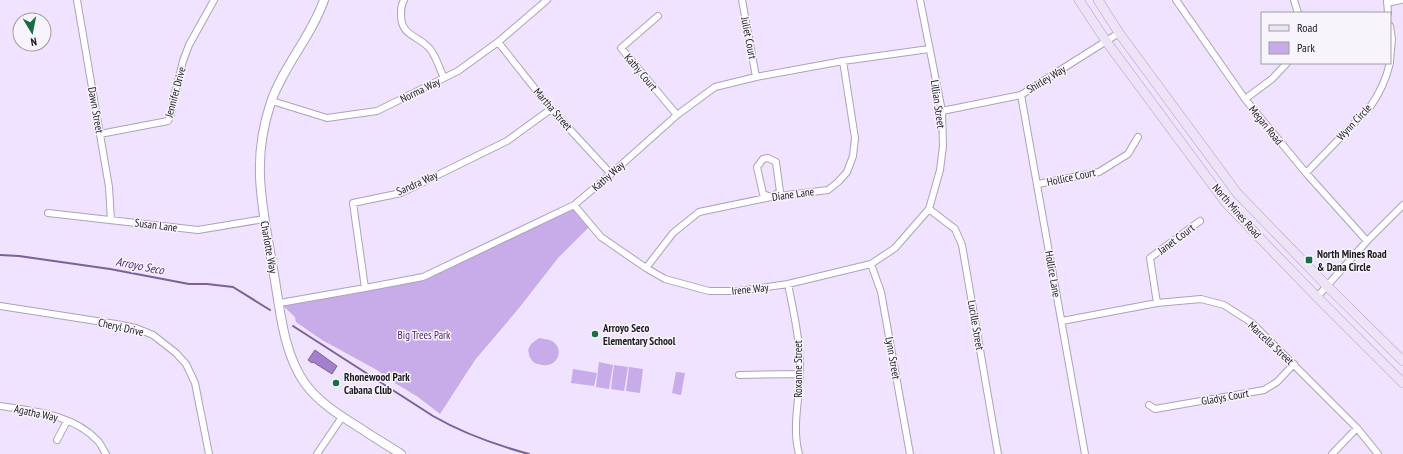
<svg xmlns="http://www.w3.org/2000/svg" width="1403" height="454" font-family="'PT Sans Narrow',sans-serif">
	<rect width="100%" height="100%" fill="#efe3ff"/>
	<path fill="#c8acea" d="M574 205 591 225 558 258 519 308 475 360 440 414 418 397 390 380 377 370 322 340 296 322 295 317 280 303 423 277Z
		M539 338C543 339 548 339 552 341 565 349 558 367 542 365 537 364 533 363 531 359 529 357 529 353 528 350L531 344Z
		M599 362 613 365 609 389 596 387Z
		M614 365 628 367 624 391 611 389Z
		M629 367 643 369 640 393 626 391Z
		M573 369 597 373 594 386 571 383Z
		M676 372 685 373 681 395 672 393Z"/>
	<path fill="#a380cb" stroke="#7b6198" d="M315 350 337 366 332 374 313 362 312 363 308 360Z"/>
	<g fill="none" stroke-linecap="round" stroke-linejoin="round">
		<path stroke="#7b6198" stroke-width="2" d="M0 255 19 256 110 269 189 284H207L233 287 270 310
			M293 326 433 416C464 434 496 445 529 454"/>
		<g stroke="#ada1bc" stroke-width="8">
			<path id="minor" d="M77 0 109 187 111 220
				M404 0C401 6 401 9 401 15 401 37 419 35 430 49 436 56 440 70 444 78
				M742 0 756 77
				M1176 0 1245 99 1306 173 1367 241
				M1294 0 1298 13
				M1387 0 1388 13
				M1387 3 1401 0
				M658 16 621 48 677 115
				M1390 26 1392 39 1390 61
				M498 42 551 109 611 174
				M1021 95 1085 454
				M1245 99 1272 79 1287 63
				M272 101 327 118 377 111 458 71 498 42 547 0
				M942 111 1021 95 1119 33
				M100 134 168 121 171 114 174 97 183 61 189 45 214 0
				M768 158 776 162 780 192 771 197 763 194 757 167 763 159Z
				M1306 173 1370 107C1380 93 1386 80 1390 63
				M1038 184 1099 172 1128 154 1138 137
				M574 205 601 237 646 268 665 279 709 291H739L788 284 871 264 895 248 929 209 940 170 943 146 942 111 920 0
				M929 209 955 229 962 245 998 454
				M48 213 198 230 264 219
				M871 264 881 292 910 454
				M646 268 673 233 699 212 771 197 828 190 838 182 847 172 853 156 855 138 843 61
				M788 284C794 314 801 344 800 375 799 401 792 428 799 454
				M365 288 353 203 401 193 507 141 551 109
				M1317 297 1367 241 1403 205
				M280 303 365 288 423 277 574 205 611 174 677 115 715 87 756 77 843 61 929 49
				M1157 303 1150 258 1200 221
				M0 306 116 324 136 328 153 335 176 353 186 364 195 383 209 454
				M1062 321 1157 303 1201 299 1224 305 1252 323 1357 428 1378 454
				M739 375 800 374
				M1149 405 1155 409 1264 390 1277 382 1294 364
				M0 406C33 411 73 414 98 441 101 444 103 450 106 454
				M57 440 67 421
				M317 454 342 417
				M1332 454 1357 428"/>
		</g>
		<g stroke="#ada1bc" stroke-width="10">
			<path id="tertiary" d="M324 0C311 37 284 65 271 102 263 126 259 151 260 176 261 207 268 238 273 269 280 306 282 350 304 382 318 402 339 415 360 428 373 437 387 445 401 454"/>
		</g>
		<g stroke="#ada1bc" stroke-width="10">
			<path id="secondary" d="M1079 0 1106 41 1226 203 1317 297 1403 383
				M1098 0 1119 33 1237 193 1327 286 1403 361"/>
		</g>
		<use href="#minor" stroke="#fff" stroke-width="6"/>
		<use href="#tertiary" stroke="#fff" stroke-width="8"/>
		<use href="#secondary" stroke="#ece3f6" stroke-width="9"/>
	</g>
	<g fill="#176e40" stroke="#f7f5fb" stroke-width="1.5">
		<rect x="1305" y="256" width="8" height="8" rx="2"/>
		<circle cx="595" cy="334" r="4"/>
		<circle cx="336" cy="383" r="4"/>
	</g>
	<g text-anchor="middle" stroke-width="3" stroke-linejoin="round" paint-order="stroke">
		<g font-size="11" fill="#1d1822" stroke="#f7f5fb">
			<text transform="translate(749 38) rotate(79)" y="4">Juliet Court</text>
			<text transform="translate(641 72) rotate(50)" y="4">Kathy Court</text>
			<text transform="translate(1046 79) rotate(-31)" y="4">Shirley Way</text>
			<text transform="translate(420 90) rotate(-26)" y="4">Norma Way</text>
			<text transform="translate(175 92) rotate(-75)" y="4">Jennifer Drive</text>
			<text transform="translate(938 104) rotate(82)" y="4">Lillian Street</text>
			<text transform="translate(553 109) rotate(49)" y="4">Martha Street</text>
			<text transform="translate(96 110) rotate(80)" y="4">Dawn Street</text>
			<text transform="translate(1354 122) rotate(-47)" y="4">Wynn Circle</text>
			<text transform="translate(1266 125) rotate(51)" y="4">Megan Road</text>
			<text transform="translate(608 176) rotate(-41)" y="4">Kathy Way</text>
			<text transform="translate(1071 177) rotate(-12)" y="4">Hollice Court</text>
			<text transform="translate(417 183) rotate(-24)" y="4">Sandra Way</text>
			<text transform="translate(793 194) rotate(-8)" y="4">Diane Lane</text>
			<text transform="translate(1237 211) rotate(49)" y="4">North Mines Road</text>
			<text transform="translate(156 225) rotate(7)" y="4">Susan Lane</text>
			<text transform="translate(1176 239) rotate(-37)" y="4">Janet Court</text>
			<text transform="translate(269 247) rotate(80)" y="4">Charlotte Way</text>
			<text transform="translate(1053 274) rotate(80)" y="4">Hollice Lane</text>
			<text transform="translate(750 289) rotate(-6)" y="4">Irene Way</text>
			<text transform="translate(976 325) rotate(80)" y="4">Lucille Street</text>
			<text transform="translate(121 327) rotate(13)" y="4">Cheryl Drive</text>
			<text transform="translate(1271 343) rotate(43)" y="4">Marcella Street</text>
			<text transform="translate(893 358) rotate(80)" y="4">Lynn Street</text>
			<text transform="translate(798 369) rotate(-90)" y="4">Roxanne Street</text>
			<text transform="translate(1225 397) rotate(-10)" y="4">Gladys Court</text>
			<text transform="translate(36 413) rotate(12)" y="4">Agatha Way</text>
		</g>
		<g font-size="11" font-weight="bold" fill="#1d1822" stroke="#f7f5fb" text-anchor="start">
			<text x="1317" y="258">North Mines Road<tspan x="1317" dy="13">&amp; Dana Circle</tspan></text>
			<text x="603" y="332">Arroyo Seco<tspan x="603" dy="13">Elementary School</tspan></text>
			<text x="344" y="381">Rhonewood Park<tspan x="344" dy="13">Cabana Club</tspan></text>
		</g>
		<g font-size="11" fill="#4d1c75" stroke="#f7f5fb">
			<text x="424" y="339">Big Trees Park</text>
		</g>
		<g font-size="12" font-style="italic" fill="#501f79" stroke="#f7f5fb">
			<text transform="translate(140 266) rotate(11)" y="4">Arroyo Seco</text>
		</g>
	</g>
	<rect x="1261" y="12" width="130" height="52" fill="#f7f5fb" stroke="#a09da4"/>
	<rect x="1269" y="25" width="20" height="6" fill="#ece3f6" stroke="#a09da4"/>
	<text x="1297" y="32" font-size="12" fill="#1d1822">Road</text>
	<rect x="1269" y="42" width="20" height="12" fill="#c8acea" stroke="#a09da4"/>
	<text x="1297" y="52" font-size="12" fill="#1d1822">Park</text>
	<g transform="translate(32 32) rotate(170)"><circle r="19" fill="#f7f5fb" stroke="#a09da4"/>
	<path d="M0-3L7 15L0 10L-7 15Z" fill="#176e40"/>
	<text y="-6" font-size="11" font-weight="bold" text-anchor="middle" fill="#1d1822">N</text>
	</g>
</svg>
